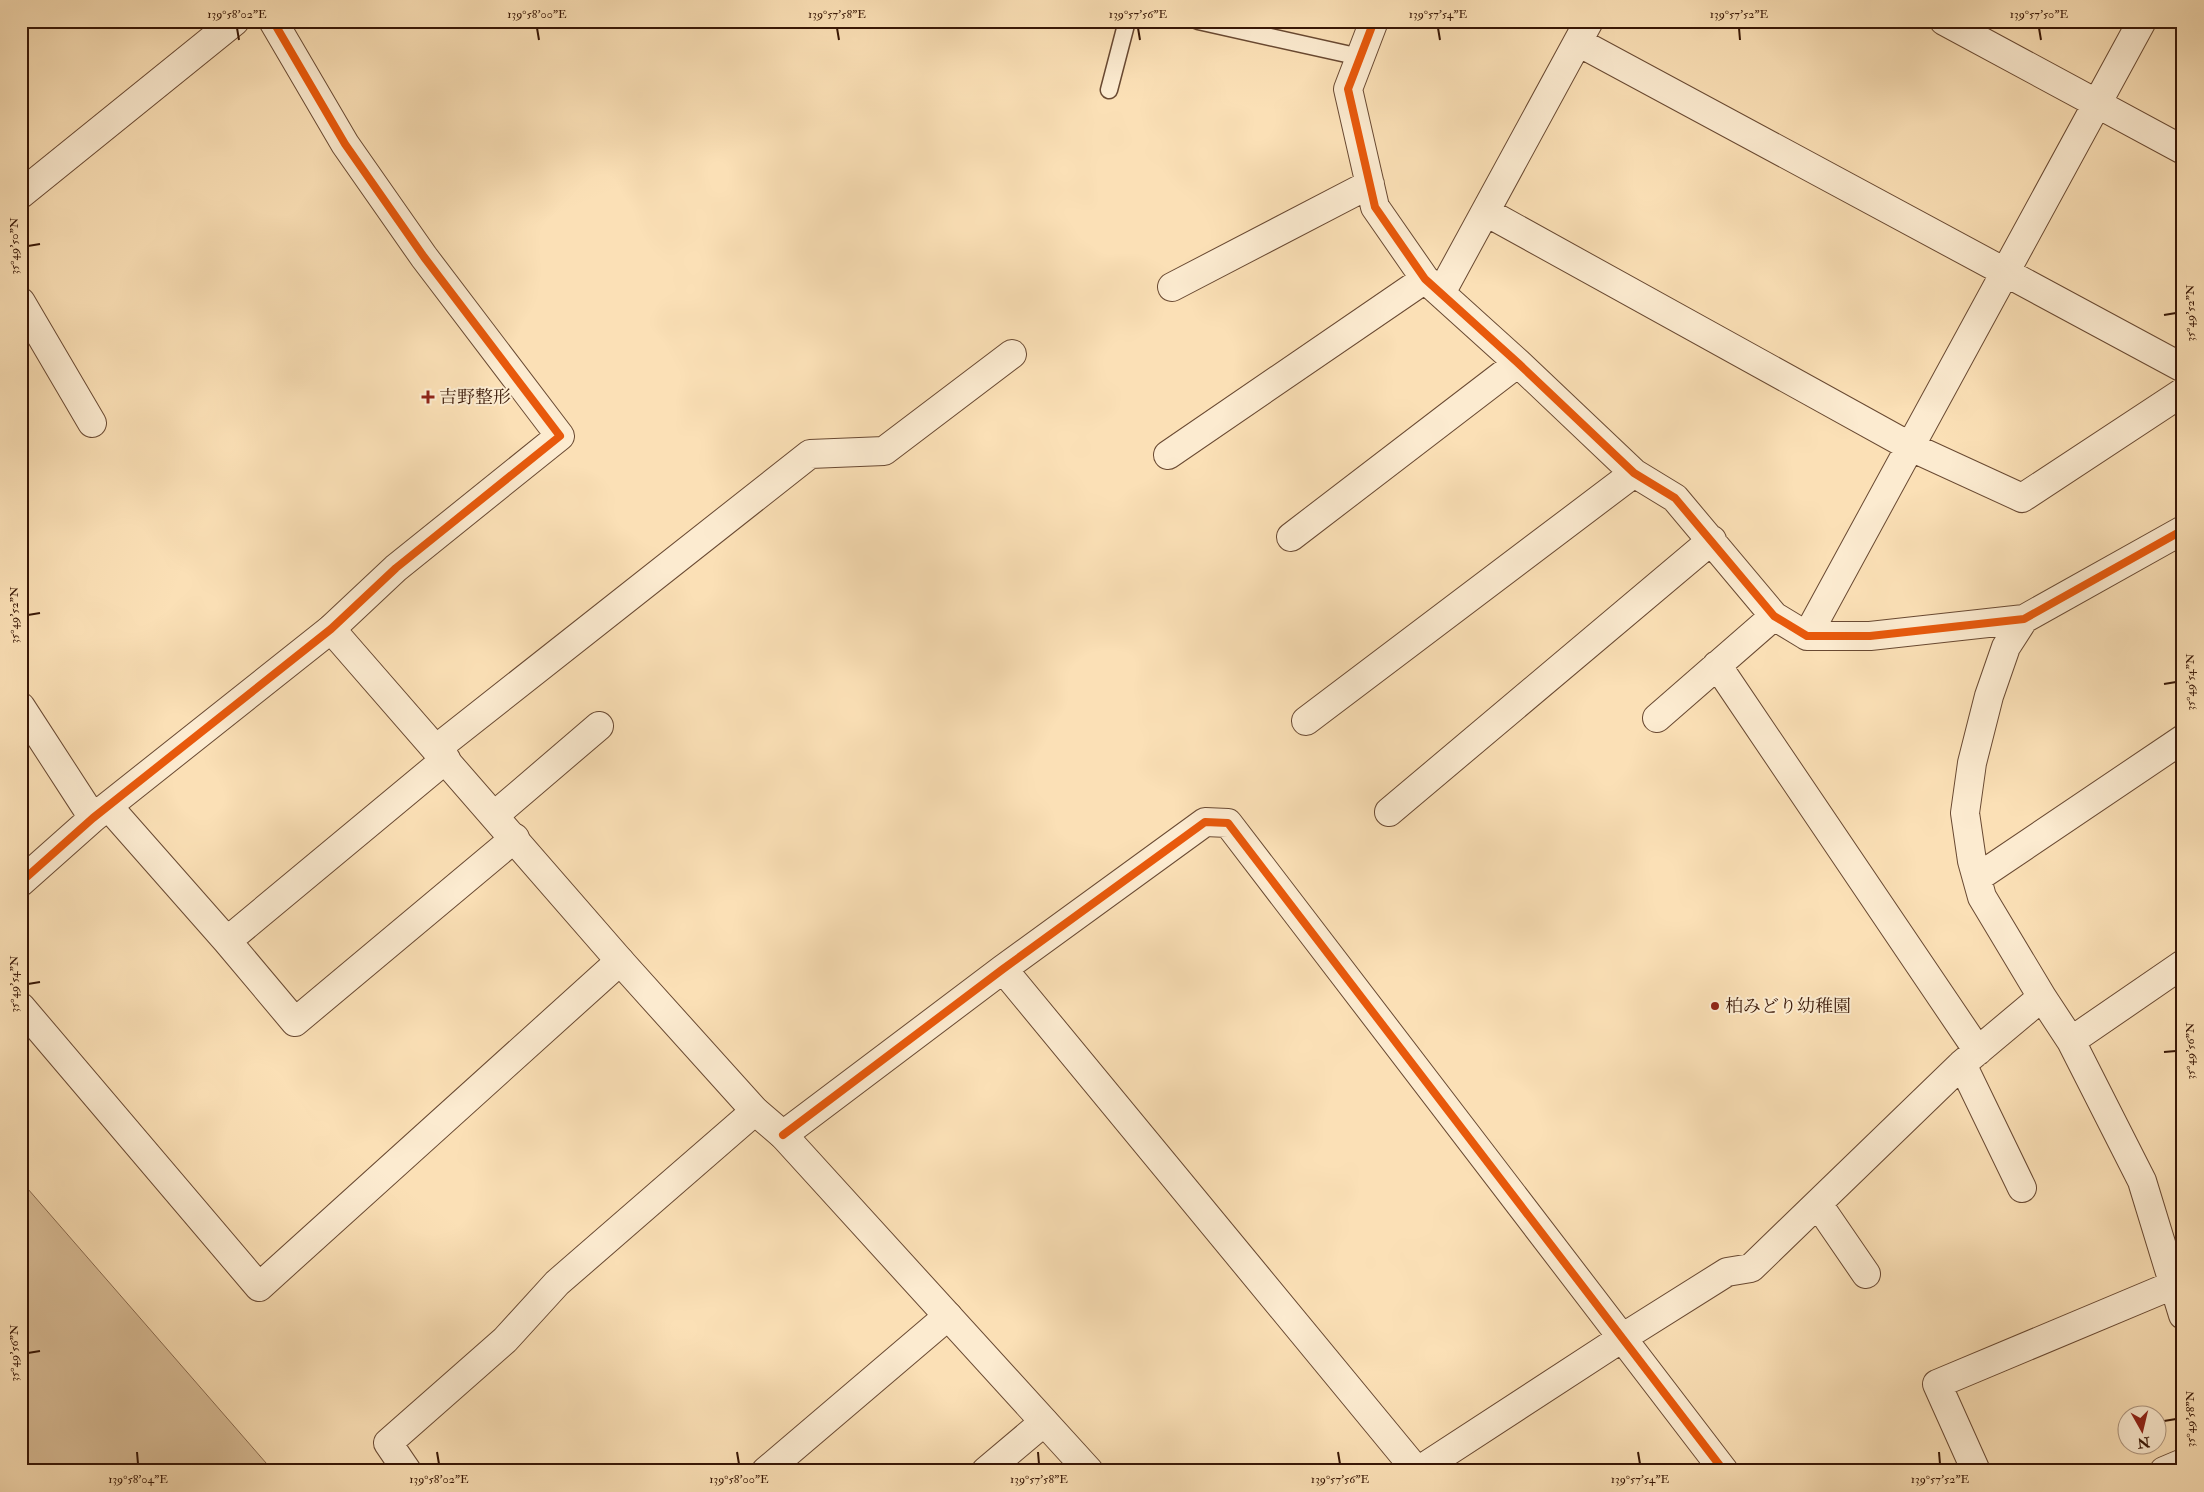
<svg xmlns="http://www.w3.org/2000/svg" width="2204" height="1492" font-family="'IM FELL Double Pica','Noto Serif JP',serif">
	<rect width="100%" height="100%" fill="#fbe0b6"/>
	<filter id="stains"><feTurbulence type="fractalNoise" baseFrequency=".004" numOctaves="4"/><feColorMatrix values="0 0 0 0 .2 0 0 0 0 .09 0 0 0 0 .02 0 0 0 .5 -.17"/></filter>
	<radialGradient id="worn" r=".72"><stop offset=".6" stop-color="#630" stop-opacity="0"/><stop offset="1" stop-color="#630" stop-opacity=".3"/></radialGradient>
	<path fill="#dabe98" stroke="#896a4f" d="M21 1181 273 1471H21Z"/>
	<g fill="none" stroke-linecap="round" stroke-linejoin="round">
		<g stroke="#694932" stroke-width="19">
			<path id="service" d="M1198 21 1360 57
				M1109 90 1127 21"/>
		</g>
		<g stroke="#694932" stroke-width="30">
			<path id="minor" d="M1374 21 1348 89 1375 207 1425 279 1518 363 1634 473 1675 498 1774 616 1807 636H1870L2024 619 2183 530
				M1944 21 2183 150
				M1578 42 2183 368
				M21 194 235 21
				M1486 212 1911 447 2022 498 2183 392
				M1172 287 1370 184
				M1441 293 1589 21
				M21 302 92 423
				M1168 455 1425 279
				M1291 537 1518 363
				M2024 619 2006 647 1989 696 1972 763 1965 813 1972 861 1982 897 2042 997 2071 1041 2142 1181 2183 1315
				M1807 636 2142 21
				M1717 665 1978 1051
				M21 707 93 818
				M1657 718 1774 616
				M1306 721 1634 473
				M436 749 810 454 884 451 1012 354
				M108 806 227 941 295 1022 515 838
				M1389 812 1712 540
				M495 815 599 726
				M1977 878 2183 739
				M21 882 93 818 331 629 396 568 560 436 424 257 345 144 273 21
				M227 941 446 759
				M1003 969 1417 1471
				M21 1007 259 1287 620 961
				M2071 1041 2183 964
				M1962 1064 2022 1188
				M783 1135 1003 969 1205 822 1228 823 1724 1471
				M1818 1204 1866 1274
				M407 1471 388 1443 505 1340 557 1283 755 1111
				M766 1471 948 1316
				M986 1471 1044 1422
				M1418 1471 1622 1338 1727 1272 1751 1268 1962 1064 2042 997
				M1976 1471 1937 1384 2173 1285
				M2164 1471 2183 1463"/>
		</g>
		<g stroke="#694932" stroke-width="30">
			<path id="tertiary" d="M331 629 620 961 755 1111 783 1135 1089 1471"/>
		</g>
		<use href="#service" stroke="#fcebd0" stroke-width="16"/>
		<use href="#minor" stroke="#fcebd0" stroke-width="28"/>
		<use href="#tertiary" stroke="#fcebd0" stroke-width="28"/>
		<g stroke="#fcebd0" stroke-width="11">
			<path id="cycleway" d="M1374 21 1348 89 1375 207 1425 279 1518 363 1634 473 1675 498 1774 616 1807 636H1870L2024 619 2183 530
				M21 882 93 818 331 629 396 568 560 436 424 257 345 144 273 21
				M783 1135 1003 969 1205 822 1228 823 1724 1471"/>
		</g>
		<use href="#cycleway" stroke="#e8590c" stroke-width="8"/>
	</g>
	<path fill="none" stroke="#381706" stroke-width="2" d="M237 28 239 40M537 28 539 40M837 28 839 40M1138 28 1140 40M1438 28 1440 40M1739 28 1740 40M2039 28 2041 40M28 246 40 244M2164 315 2176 313M28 615 40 613M2164 684 2176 682M28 984 40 982M2164 1052 2176 1051M28 1353 40 1351M2164 1421 2176 1419M137 1452 138 1464M437 1452 439 1464M737 1452 739 1464M1038 1452 1039 1464M1338 1452 1340 1464M1638 1452 1640 1464M1939 1452 1940 1464"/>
	<g fill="#8f2418" stroke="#fcebd0" stroke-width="2">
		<path d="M425.5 389.5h5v5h5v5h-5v5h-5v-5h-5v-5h5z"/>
		<circle cx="1715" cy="1006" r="5"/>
	</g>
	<g text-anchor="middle" stroke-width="4" stroke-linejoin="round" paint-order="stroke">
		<g font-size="18" fill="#381706" stroke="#fcebd0" text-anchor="start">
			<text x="439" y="403">吉野整形</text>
			<text x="1725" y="1012">柏みどり幼稚園</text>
		</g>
	</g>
	<rect width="2204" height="1492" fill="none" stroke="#fbe0b6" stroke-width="55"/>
	<g transform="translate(2142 1430) rotate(172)"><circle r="24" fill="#fcebd0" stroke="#ae967f"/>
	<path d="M0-4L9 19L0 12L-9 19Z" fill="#8f2418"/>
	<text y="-8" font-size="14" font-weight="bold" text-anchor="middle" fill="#381706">N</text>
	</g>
	<rect x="28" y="28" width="2148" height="1436" fill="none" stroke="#381706" stroke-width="2"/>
	<g font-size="12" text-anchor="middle" fill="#381706">
		<text x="237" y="18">139°58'02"E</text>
		<text x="537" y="18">139°58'00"E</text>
		<text x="837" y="18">139°57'58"E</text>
		<text x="1138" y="18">139°57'56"E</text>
		<text x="1438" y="18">139°57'54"E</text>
		<text x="1739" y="18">139°57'52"E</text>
		<text x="2039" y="18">139°57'50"E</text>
		<text transform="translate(14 246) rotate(-90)" y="4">35°49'50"N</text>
		<text transform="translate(2190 313) rotate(-90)" y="4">35°49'52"N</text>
		<text transform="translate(14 615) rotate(-90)" y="4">35°49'52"N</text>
		<text transform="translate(2190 682) rotate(-90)" y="4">35°49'54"N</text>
		<text transform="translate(14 984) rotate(-90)" y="4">35°49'54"N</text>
		<text transform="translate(2190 1051) rotate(-90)" y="4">35°49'56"N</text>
		<text transform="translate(14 1353) rotate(-90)" y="4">35°49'56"N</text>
		<text transform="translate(2190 1419) rotate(-90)" y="4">35°49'58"N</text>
		<text x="138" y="1483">139°58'04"E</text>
		<text x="439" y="1483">139°58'02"E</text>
		<text x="739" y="1483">139°58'00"E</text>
		<text x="1039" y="1483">139°57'58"E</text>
		<text x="1340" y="1483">139°57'56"E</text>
		<text x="1640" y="1483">139°57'54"E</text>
		<text x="1940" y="1483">139°57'52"E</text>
	</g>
	<rect width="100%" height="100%" filter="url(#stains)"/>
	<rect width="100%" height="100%" fill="url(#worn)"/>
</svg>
